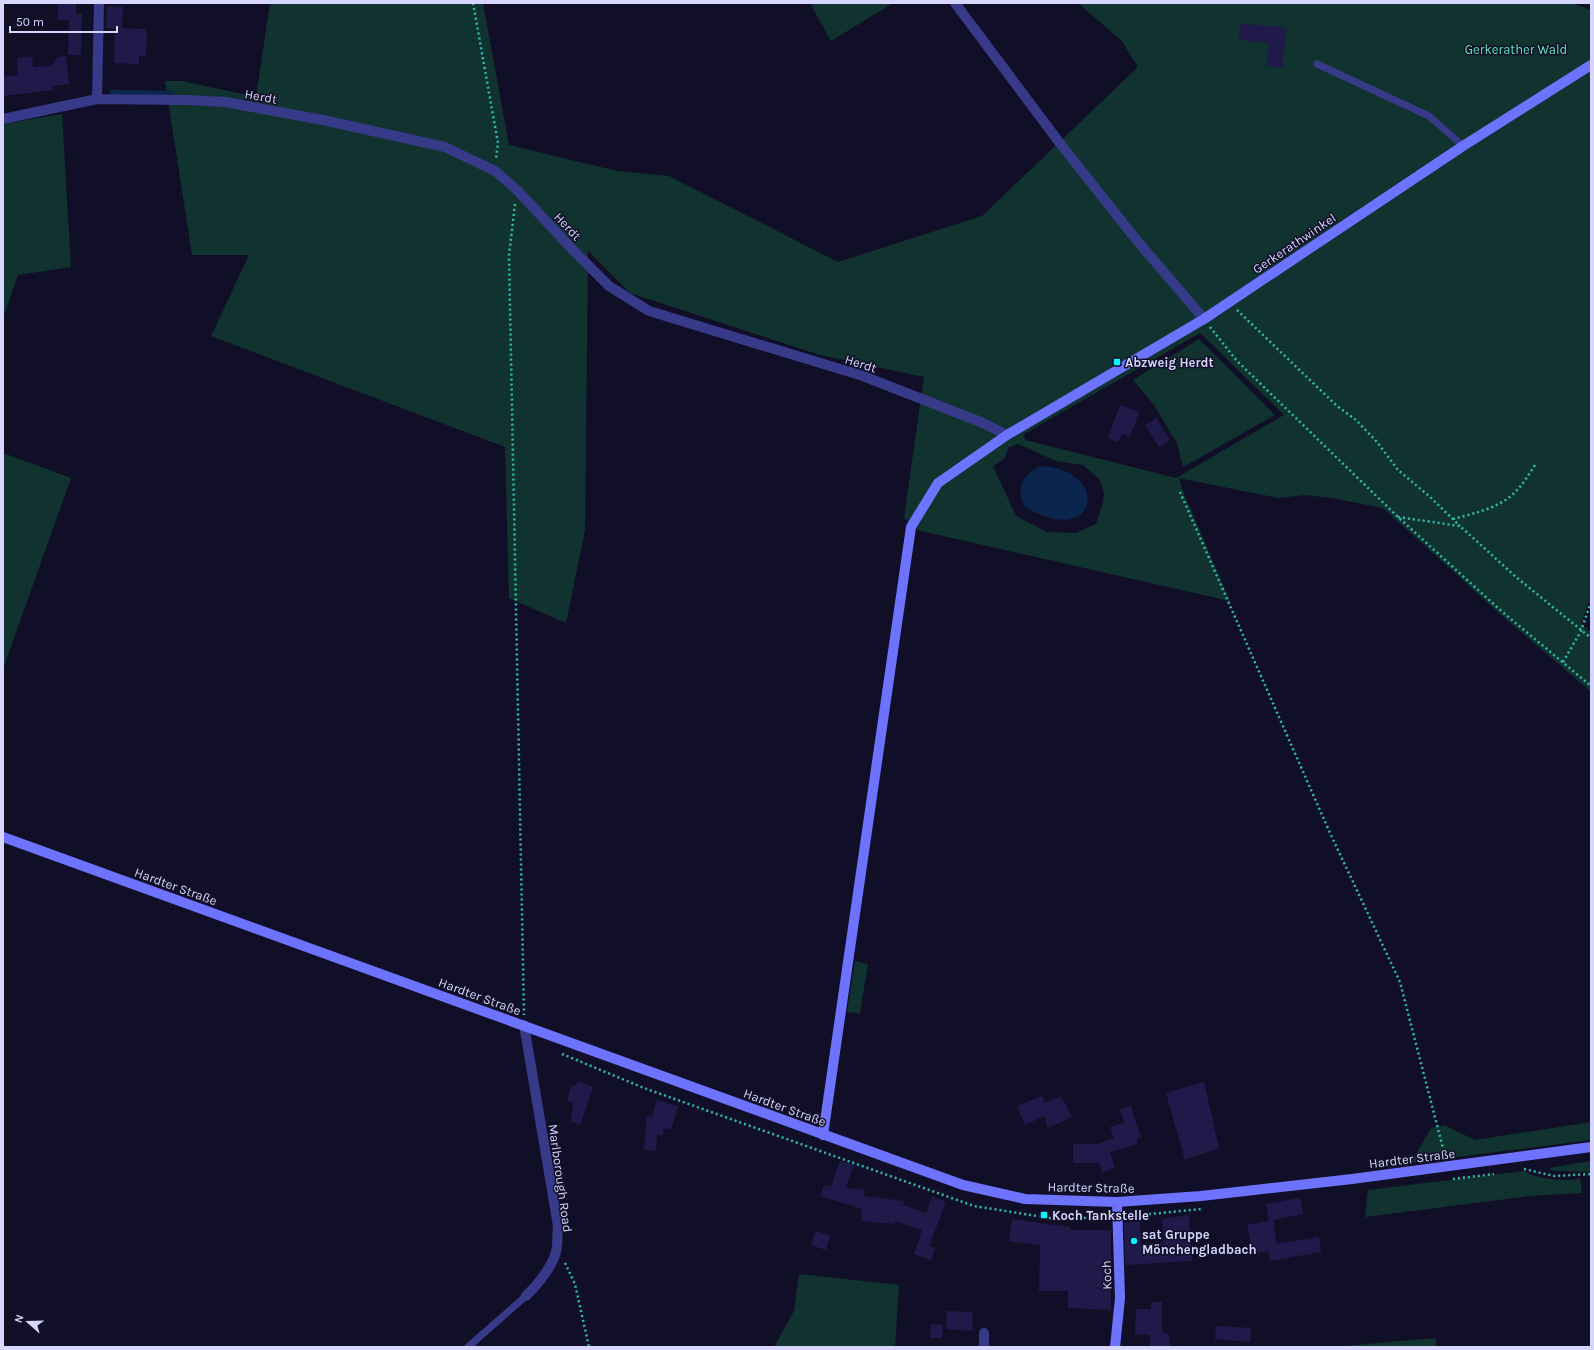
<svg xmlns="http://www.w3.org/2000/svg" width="1594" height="1350" font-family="Karla,sans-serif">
	<rect width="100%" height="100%" fill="#110f28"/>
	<path fill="#11332f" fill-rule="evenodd" d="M270 3H483L509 145 617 171 669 176 838 262 982 216 1138 67 1121 40 1078 3H1572L1591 10V595L1581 624 1591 632V692L1500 614 1383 508 1332 498 1305 495 1278 498 1179 478 1183 491 1230 601 917 530 904 518 924 377 820 355 630 293 588 251 585 530 566 623 509 598 505 447 211 336 249 255H192L165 81H182L256 97ZM1200 333 1284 415 1176 478 1025 440 1024 434ZM1018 444 1056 461 1083 465 1100 480 1104 494 1103 503 1096 524 1076 533 1047 532 1016 516 993 466 1004 459 1009 447Z
		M810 3H893L831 41Z
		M62 114 71 267 18 275 3 318V124Z
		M1199 339 1275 415 1183 467 1177 443 1154 405 1133 380Z
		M3 453 71 478 3 669Z
		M855 961 868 964 860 1013 847 1012Z
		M1591 1122V1140L1408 1163 1415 1156 1431 1128 1444 1125 1475 1140Z
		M1591 1161V1172L1553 1171 1549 1168Z
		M1524 1171C1540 1180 1562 1181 1580 1179L1582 1193 1529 1196 1365 1217 1368 1190Z
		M799 1274 899 1285 895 1347H774L794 1311Z
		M1436 1338V1347H1331Z"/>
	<path fill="#0a264c" d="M1041 466C1112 470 1098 550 1025 507 1015 489 1022 474 1041 466Z"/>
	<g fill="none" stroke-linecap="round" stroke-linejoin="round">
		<path stroke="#0a264c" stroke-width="4.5" d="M112 92 172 93"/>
	</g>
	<path fill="#201a4a" d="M58 3H76V14H82L81 55H68L69 20H58Z
		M107 6 123 7 122 29 106 28Z
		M1240 23 1287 28 1282 68 1266 66 1269 43 1239 40Z
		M115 28 147 29 146 56H139V64L114 63Z
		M32 56 33 67 51 66 58 57 66 56 69 84 52 86 53 90 3 96V77L18 75 17 58Z
		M1120 405 1139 412 1130 437 1122 434 1118 442 1108 438Z
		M1156 418 1170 440 1159 447 1145 425Z
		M578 1081 593 1087 580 1125 571 1121 573 1103 567 1100 572 1085 576 1086Z
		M1204 1082 1219 1148 1185 1160 1166 1093Z
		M1042 1096 1045 1103 1061 1096 1072 1117 1048 1128 1044 1116 1025 1125 1017 1106Z
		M657 1100 678 1106 671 1130 664 1128 663 1135H657L656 1151 644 1149 647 1116 652 1117Z
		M1131 1106 1141 1138H1137V1144L1110 1152 1115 1168 1102 1172 1099 1163H1073V1144H1097L1114 1138 1110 1127 1124 1123 1120 1109Z
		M840 1161 854 1165 846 1188 865 1190 864 1196 904 1201 903 1205 926 1213 932 1196 946 1202 929 1246 935 1248 931 1260 914 1254 922 1230 895 1221V1224L861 1221 862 1209 820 1196 824 1185 831 1187Z
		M1300 1198 1303 1214 1269 1221 1266 1204Z
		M1189 1215 1192 1261 1125 1265 1124 1223 1140 1221 1141 1244 1164 1242 1162 1219Z
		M1012 1219 1070 1227V1230H1111V1310L1068 1308V1291H1039L1040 1245 1009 1241Z
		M1273 1220 1277 1244 1319 1237 1321 1252 1270 1261 1268 1251 1253 1254 1247 1225Z
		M815 1231 830 1235 826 1250 811 1245Z
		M1151 1302H1162V1333L1169 1334 1170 1347H1150V1335L1135 1334 1136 1309H1151Z
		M947 1311 973 1312 972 1331 946 1329Z
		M931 1324 943 1325 942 1338H930Z
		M1216 1326 1251 1328 1250 1342 1215 1339Z"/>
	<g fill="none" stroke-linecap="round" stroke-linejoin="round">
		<path stroke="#2abfac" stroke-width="2.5" stroke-dasharray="2 3" stroke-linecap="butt" d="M473 3 498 143 496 159
			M515 204 509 255 524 1015
			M1237 310 1337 406 1356 420 1377 442 1398 470 1429 496 1460 526
			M1210 327 1237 361 1398 517 1499 609 1591 686
			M1180 492 1330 833 1400 982 1445 1156
			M1398 517 1460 526 1516 577 1591 638
			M1453 519C1475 513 1501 508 1517 490 1524 483 1529 474 1535 465
			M1563 662 1581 631 1591 602
			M562 1054 644 1088 974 1206 1056 1219 1106 1217
			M1524 1169 1554 1176 1591 1174
			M1453 1179 1494 1174
			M1129 1216 1202 1209
			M565 1263 575 1284 589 1347"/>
		<path stroke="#373a89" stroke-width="7" d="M1317 64 1429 116 1463 146
			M468 1347 526 1296"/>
		<path stroke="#373a89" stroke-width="10" d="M955 3 1059 142 1134 237 1204 319
			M97 99 99 3
			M3 119 97 99 186 100 225 102 323 120 445 147 495 171 517 190 571 248 609 286 649 311 863 376 983 423 1007 435
			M524 1025 558 1226C557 1234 558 1244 556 1252 551 1269 538 1284 526 1296
			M984 1347V1333"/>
		<path stroke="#6d73ff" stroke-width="10" d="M3 837 963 1185 1025 1199 1117 1202 1201 1196 1352 1179 1591 1147
			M823 1135 911 527 938 483 1007 435 1204 319 1463 146 1591 65
			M1115 1347 1120 1298 1117 1202"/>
	</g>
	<g fill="#02f6ff" stroke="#110f28" stroke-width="1.5">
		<rect x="1113" y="358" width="8" height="8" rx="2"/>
		<rect x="1040" y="1211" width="8" height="8" rx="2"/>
		<circle cx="1134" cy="1241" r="4"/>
	</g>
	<g text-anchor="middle" stroke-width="3" stroke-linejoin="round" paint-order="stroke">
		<g font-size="13" fill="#5be6ba" stroke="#110f28">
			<text x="1516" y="54">Gerkerather Wald</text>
		</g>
		<g font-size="13" fill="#d8d6ff" stroke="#110f28">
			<text transform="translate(261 96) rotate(10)" y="5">Herdt</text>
			<text transform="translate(568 226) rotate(47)" y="5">Herdt</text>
			<text transform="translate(1294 243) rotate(-34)" y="5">Gerkerathwinkel</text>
			<text transform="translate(861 363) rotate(18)" y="5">Herdt</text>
			<text transform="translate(176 886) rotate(20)" y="5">Hardter Straße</text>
			<text transform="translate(480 996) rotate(20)" y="5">Hardter Straße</text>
			<text transform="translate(785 1107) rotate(20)" y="5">Hardter Straße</text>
			<text transform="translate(1412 1158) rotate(-7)" y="5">Hardter Straße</text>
			<text transform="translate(561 1178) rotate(82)" y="5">Marlborough Road</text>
			<text transform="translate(1091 1187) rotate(1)" y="5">Hardter Straße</text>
			<text transform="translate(1106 1275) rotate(-92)" y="5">Koch</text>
		</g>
		<g font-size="13" font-weight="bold" fill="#d8d6ff" stroke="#110f28" text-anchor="start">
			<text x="1125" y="367">Abzweig Herdt</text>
			<text x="1052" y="1220">Koch Tankstelle</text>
			<text x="1142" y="1239">sat Gruppe<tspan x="1142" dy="15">Mönchengladbach</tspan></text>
		</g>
	</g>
	<rect width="1594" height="1350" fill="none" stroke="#d8d6ff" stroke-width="8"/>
	<g transform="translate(28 1322) rotate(290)" stroke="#110f28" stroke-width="3" paint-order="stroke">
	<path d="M0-3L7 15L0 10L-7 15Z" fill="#d8d6ff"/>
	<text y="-6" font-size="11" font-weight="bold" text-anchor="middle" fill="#d8d6ff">N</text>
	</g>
	<path d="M10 26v6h107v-6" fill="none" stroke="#d8d6ff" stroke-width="2"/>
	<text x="16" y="26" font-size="12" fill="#d8d6ff" stroke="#110f28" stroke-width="3" paint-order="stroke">50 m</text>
</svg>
